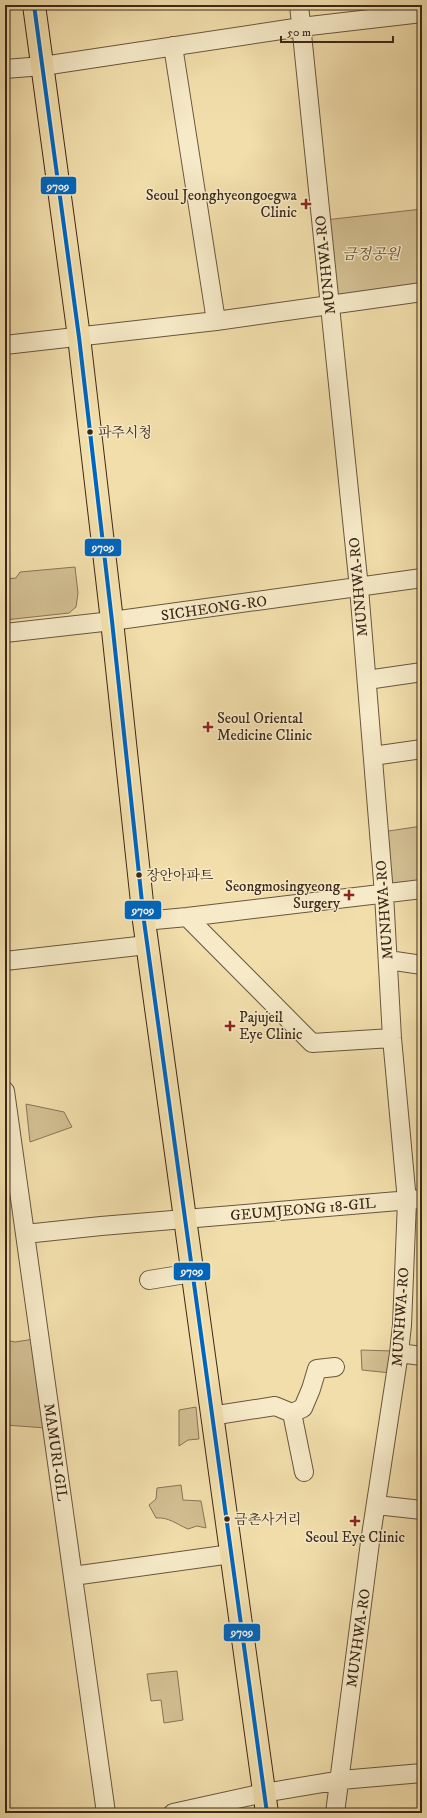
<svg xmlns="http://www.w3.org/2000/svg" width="427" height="1818" font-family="'IM FELL DW Pica','Noto Serif KR',serif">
	<rect width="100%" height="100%" fill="#f1deab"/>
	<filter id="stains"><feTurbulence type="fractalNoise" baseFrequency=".005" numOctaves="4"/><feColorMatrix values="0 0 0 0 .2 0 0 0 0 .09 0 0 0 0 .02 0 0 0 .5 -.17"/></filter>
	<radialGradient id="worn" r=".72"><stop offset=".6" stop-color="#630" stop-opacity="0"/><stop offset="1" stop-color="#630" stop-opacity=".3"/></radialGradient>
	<path fill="#d2bf92" stroke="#877456" d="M422 209V287L334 297 325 220Z
		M75 567 78 593 76 607 69 613 5 620V579L16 578 20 572Z
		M422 826V885L390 889 382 832Z
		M26 1104 64 1112 72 1127 30 1142Z
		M34 1339 47 1428 5 1425V1340L15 1342Z
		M361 1350 393 1351 391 1373 362 1370Z
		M196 1407 199 1439 188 1440 179 1446V1410Z
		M181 1485 183 1500 201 1501 206 1528 197 1526 188 1529C176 1524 169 1517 156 1518L149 1505 156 1499 157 1488Z
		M177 1671 183 1720 164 1723 161 1700 151 1701 147 1674Z"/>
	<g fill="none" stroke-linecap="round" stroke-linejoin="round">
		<g stroke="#69563e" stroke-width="20">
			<path id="minor" d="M299 5 359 588 384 894 392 1038 407 1201 402 1325 399 1353 370 1542 335 1813
				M173 46 216 321
				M5 69 43 66 301 27 422 13
				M5 345 216 321 422 292
				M5 633 112 621 422 578
				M367 680 422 672
				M373 756 422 749
				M187 917 312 1043 392 1038
				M144 921 187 917 422 889
				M388 960 422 965
				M5 961 147 945
				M5 1091 106 1813
				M25 1234 101 1226 422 1199
				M149 1280 192 1273
				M399 1353 422 1356
				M292 1413 303 1408 311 1389 317 1369 335 1367
				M211 1416 275 1406 292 1413 304 1472
				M376 1505 422 1510
				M73 1576 231 1554
				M173 1813 264 1793 341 1780 422 1773"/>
		</g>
		<g stroke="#3c2819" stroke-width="24">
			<path id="major" d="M34 5 79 337 112 621 144 921 267 1813"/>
		</g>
		<use href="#minor" stroke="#f6eac8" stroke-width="18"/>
		<use href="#major" stroke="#f1deab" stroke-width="22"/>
		<g stroke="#f6eac8" stroke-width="7">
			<path id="bus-1" d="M34 5 79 337 112 621 144 921 267 1813"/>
		</g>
		<use href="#bus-1" stroke="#0065bd" stroke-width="4"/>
	</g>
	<g fill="#8f2418" stroke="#f6eac8" stroke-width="1.5">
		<path d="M304 198h4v4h4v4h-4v4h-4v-4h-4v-4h4z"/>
		<path d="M206 721h4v4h4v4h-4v4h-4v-4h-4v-4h4z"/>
		<path d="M347 889h4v4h4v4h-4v4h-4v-4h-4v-4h4z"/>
		<path d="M228 1020h4v4h4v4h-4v4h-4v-4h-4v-4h4z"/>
		<path d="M353 1515h4v4h4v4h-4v4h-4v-4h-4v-4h4z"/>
	</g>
	<g fill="#3c2819" stroke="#f6eac8" stroke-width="1.5">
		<circle cx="90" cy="432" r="3.5"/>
		<circle cx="139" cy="875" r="3.5"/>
		<circle cx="227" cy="1519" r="3.5"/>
	</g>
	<g text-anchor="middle" stroke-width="3" stroke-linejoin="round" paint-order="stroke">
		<g font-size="14" fill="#3c2819" stroke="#f6eac8" text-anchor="start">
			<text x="98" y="437">파주시청</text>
			<text x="146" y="880">장안아파트</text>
			<text x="234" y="1524">금촌사거리</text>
		</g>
		<g font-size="15" fill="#3c2819" stroke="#f6eac8" text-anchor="end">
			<text x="297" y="200">Seoul Jeonghyeongoegwa<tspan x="297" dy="17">Clinic</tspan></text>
			<text x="217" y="723" text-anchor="start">Seoul Oriental<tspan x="217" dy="17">Medicine Clinic</tspan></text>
			<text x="340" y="891">Seongmosingyeong<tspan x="340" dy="17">Surgery</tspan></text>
			<text x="239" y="1022" text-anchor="start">Pajujeil<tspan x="239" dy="17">Eye Clinic</tspan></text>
			<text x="355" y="1542" text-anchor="middle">Seoul Eye Clinic</text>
		</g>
		<g font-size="15" font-style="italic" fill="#624e37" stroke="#f6eac8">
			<text x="371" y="259">금정공원</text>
		</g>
		<g font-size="15" fill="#3c2819" stroke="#f6eac8">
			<text transform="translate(325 265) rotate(-96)" y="5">MUNHWA-RO</text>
			<text transform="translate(358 587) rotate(-95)" y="5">MUNHWA-RO</text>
			<text transform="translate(214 608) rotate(-8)" y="5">SICHEONG-RO</text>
			<text transform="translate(384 910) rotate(-94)" y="5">MUNHWA-RO</text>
			<text transform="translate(303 1209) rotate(-5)" y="5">GEUMJEONG 18-GIL</text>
			<text transform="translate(400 1317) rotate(-86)" y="5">MUNHWA-RO</text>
			<text transform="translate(56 1452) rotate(82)" y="5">MAMURI-GIL</text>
			<text transform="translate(358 1638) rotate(-82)" y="5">MUNHWA-RO</text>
		</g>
	</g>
	<g stroke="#f6eac8" stroke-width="1.5">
		<rect x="40" y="176" width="37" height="19" rx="4" fill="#0065bd"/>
		<rect x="84" y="538" width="38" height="19" rx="4" fill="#0065bd"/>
		<rect x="124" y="900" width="38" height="20" rx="4" fill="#0065bd"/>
		<rect x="173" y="1262" width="38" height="19" rx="4" fill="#0065bd"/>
		<rect x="223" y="1623" width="38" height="19" rx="4" fill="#0065bd"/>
	</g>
	<g font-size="11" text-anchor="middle" font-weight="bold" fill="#fff">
		<text x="58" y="190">9709</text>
		<text x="103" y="551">9709</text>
		<text x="143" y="914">9709</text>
		<text x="192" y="1275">9709</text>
		<text x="242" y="1636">9709</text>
	</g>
	<rect width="427" height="1818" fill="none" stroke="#f1deab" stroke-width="20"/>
	<rect x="6" y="6" width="415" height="1806" fill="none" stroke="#3c2819" stroke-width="2"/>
	<rect x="10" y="10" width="407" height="1798" fill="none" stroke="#3c2819"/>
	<path d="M281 36v6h112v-6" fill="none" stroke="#3c2819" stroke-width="2"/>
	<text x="287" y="36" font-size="12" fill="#3c2819" stroke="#f6eac8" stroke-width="3" paint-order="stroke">50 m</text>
	<rect width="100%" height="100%" filter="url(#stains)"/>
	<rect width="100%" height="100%" fill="url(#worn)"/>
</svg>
